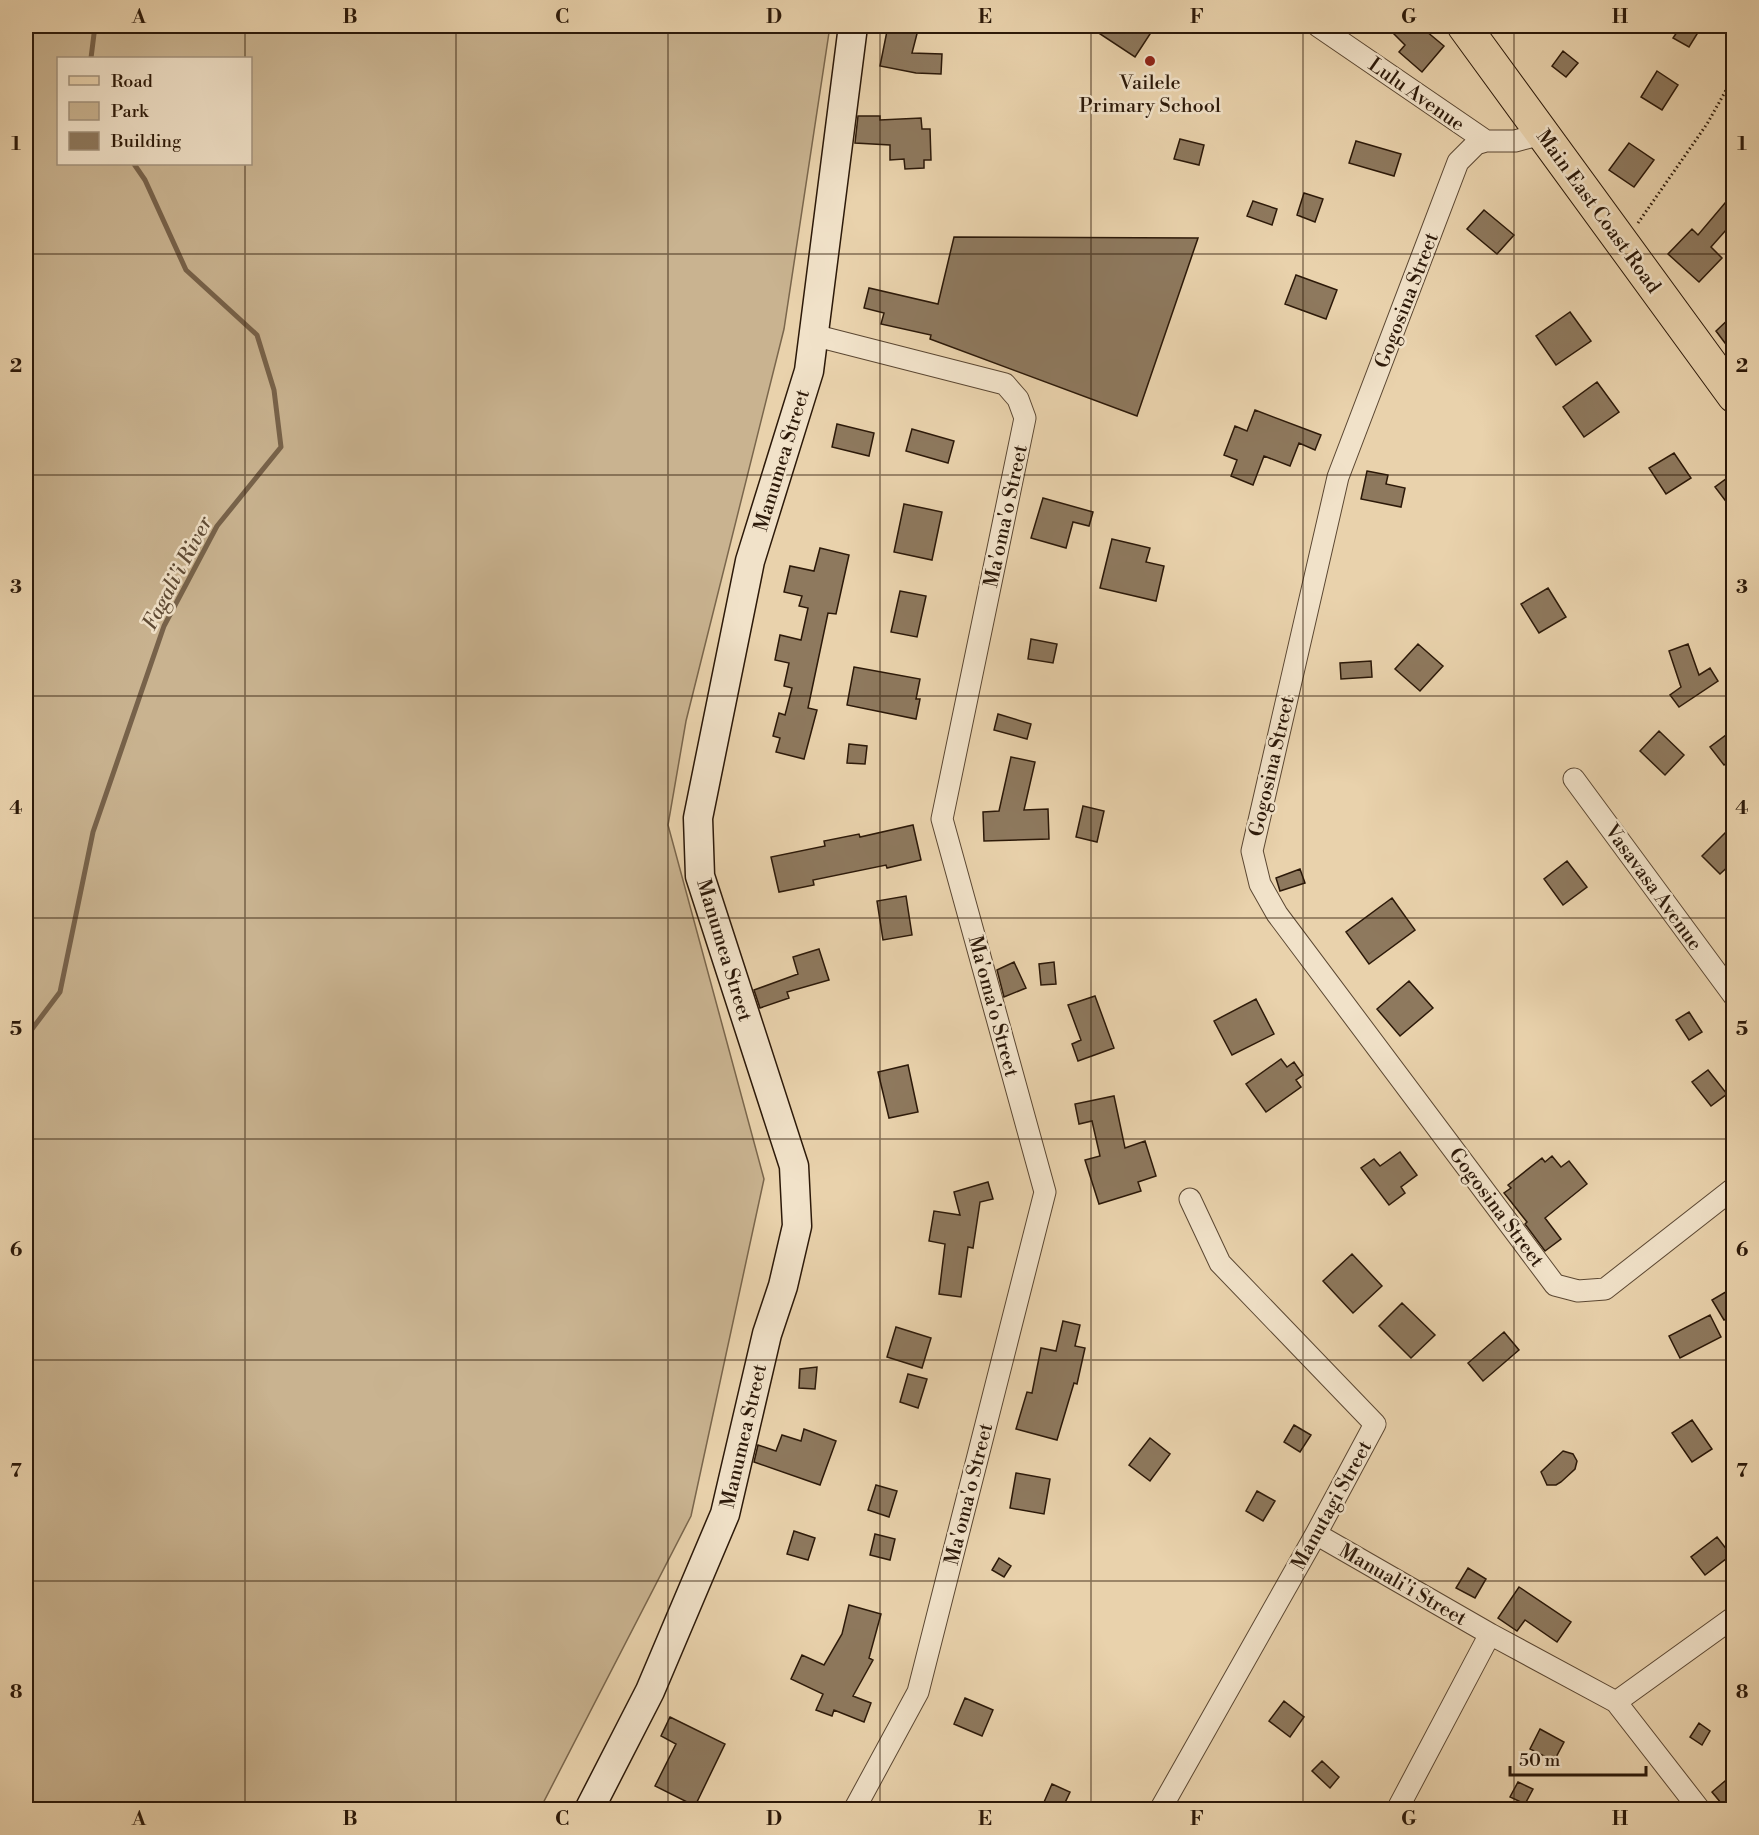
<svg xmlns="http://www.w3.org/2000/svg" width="1759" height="1835" font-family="'Libre Bodoni',serif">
	<rect width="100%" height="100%" fill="#e9d2ac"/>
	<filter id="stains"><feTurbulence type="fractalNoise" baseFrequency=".00333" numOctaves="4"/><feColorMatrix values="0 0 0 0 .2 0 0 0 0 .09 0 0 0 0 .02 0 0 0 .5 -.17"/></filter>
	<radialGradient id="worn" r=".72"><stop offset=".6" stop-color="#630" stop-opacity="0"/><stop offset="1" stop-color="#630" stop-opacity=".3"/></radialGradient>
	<path fill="#c9b390" stroke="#7a664c" stroke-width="1.5" fill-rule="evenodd" d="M26 26H830L784 329 686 721 668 825 764 1179 691 1516 540 1809H26ZM58 58H250V164H58Z"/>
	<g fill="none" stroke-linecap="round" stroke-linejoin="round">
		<path stroke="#77624a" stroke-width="5" d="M91 58 95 26
			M26 1037 60 992 93 832 164 626 217 526 281 447 274 390 257 335 186 270 145 180 134 164"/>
	</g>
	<path fill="#8e795e" stroke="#2c1909" stroke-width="1.5" d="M888 26H919L912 53 942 54 941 74 916 73 880 66Z
		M1088 26H1144L1152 31 1135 57Z
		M1386 26H1420L1444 46 1422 72 1399 52 1405 45Z
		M1681 26H1702L1689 47 1673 38Z
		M1563 51 1578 63 1566 77 1552 66Z
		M1657 71 1678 85 1662 110 1641 97Z
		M858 116H880V120L921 118 922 129H930L931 160H924V168L905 169 904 159 890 160V145L855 143Z
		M1180 139 1204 145 1199 165 1174 159Z
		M1356 141 1401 154 1394 176 1349 163Z
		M1629 143 1654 160 1634 187 1609 170Z
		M1304 193 1323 199 1315 222 1297 215Z
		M1253 201 1277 209 1272 225 1247 216Z
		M1725 203 1734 210V221L1711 247 1722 258 1699 282 1668 254 1692 229 1698 235Z
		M1484 210 1514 235 1497 254 1467 229Z
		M954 237 1198 238 1137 416 930 339 931 335 881 324 884 313 864 308 869 288 938 304Z
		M1296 275 1337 290 1326 319 1285 304Z
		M1570 312 1591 341 1556 365 1536 336Z
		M1734 314V355L1716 331Z
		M1597 382 1619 412 1584 437 1563 407Z
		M1255 410 1321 435 1315 450 1299 443 1290 466 1264 456 1253 485 1231 476 1237 460 1224 455 1235 426 1247 431Z
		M837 424 874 433 869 456 832 447Z
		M912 429 954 441 948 463 906 451Z
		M1674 453 1691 478 1666 494 1649 468Z
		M1367 471 1388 475 1386 484 1405 488 1401 507 1361 499Z
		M1734 473V512L1715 487Z
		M1043 498 1093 512 1089 526 1073 522 1066 548 1031 538Z
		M904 504 942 512 932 560 894 552Z
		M1112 539 1150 548 1146 562 1164 566 1156 601 1100 588Z
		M820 548 849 555 836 614 828 613 808 708 817 710 804 759 776 752 780 738 773 736 779 713 785 715 792 688 784 686 789 663 775 660 780 635 801 640 808 608 799 606 802 596 784 592 790 566 814 571Z
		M1548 588 1566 617 1539 633 1521 604Z
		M900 591 926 596 917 637 891 632Z
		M1031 639 1057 644 1053 663 1028 659Z
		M1418 644 1443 666 1420 691 1395 669Z
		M1688 644 1699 675 1710 668 1718 681 1679 707 1670 695 1681 687 1669 651Z
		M1371 661 1372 677 1341 679 1340 663Z
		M854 667 920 679 916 699H920L916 719 847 705Z
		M998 714 1031 724 1027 739 994 730Z
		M1734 729V758L1724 765 1710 747Z
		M1659 731 1684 755 1665 775 1640 751Z
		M849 744 867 746 865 764 847 763Z
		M1011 757 1035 762 1024 810 1048 809 1049 839 984 841 983 812 999 811Z
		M1083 806 1104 811 1097 842 1076 837Z
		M913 825 921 860 887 868 886 865 813 880 814 885 779 892 771 857 825 846 824 841 859 834 860 837Z
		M1725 833 1734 841V861L1720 874 1702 856Z
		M1567 861 1587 887 1563 905 1544 879Z
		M1300 869 1305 883 1280 891 1276 878Z
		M906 896 912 935 883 940 877 901Z
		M1392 898 1415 930 1369 964 1346 932Z
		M819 949 829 980 787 992 789 998 760 1008 754 990 798 974 793 957Z
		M1014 962 1026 988 1004 997 997 970Z
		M1054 962 1056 984 1041 985 1039 964Z
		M1409 981 1433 1008 1400 1036 1377 1009Z
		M1095 996 1114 1048 1078 1061 1072 1044 1081 1040 1068 1005Z
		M1256 999 1274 1034 1232 1055 1214 1021Z
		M1689 1012 1702 1032 1689 1040 1676 1020Z
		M1281 1059 1287 1067 1294 1062 1303 1075 1296 1080 1301 1087 1266 1112 1246 1084Z
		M908 1065 918 1112 889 1118 878 1072Z
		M1708 1070 1727 1094 1711 1106 1692 1082Z
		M1114 1096 1125 1148 1145 1141 1156 1176 1138 1182 1141 1191 1099 1204 1085 1160 1100 1156 1092 1121 1079 1124 1075 1104Z
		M1400 1152 1417 1175 1401 1187 1405 1193 1389 1205 1361 1168 1374 1159 1380 1166Z
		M1552 1156 1561 1167 1569 1161 1587 1184 1545 1218 1561 1239 1545 1251 1525 1224 1527 1222 1504 1193 1511 1188 1508 1185 1542 1158 1545 1162Z
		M988 1182 993 1199 980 1202 973 1248 968 1247 961 1297 939 1294 945 1244 929 1241 934 1211 960 1215 954 1192Z
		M1352 1254 1382 1286 1353 1313 1323 1281Z
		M1734 1287V1315L1724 1320 1712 1300Z
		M1402 1303 1435 1335 1411 1358 1379 1326Z
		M1710 1315 1721 1337 1680 1358 1669 1336Z
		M1063 1321 1080 1325 1075 1346 1085 1348 1077 1384 1074 1383 1057 1440 1016 1429 1027 1392 1032 1393 1041 1348 1056 1351Z
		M896 1327 931 1338 922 1368 887 1357Z
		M1504 1332 1519 1350 1483 1381 1468 1363Z
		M817 1367 815 1389 799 1388 800 1369Z
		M908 1374 927 1379 918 1408 900 1402Z
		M1692 1420 1712 1449 1692 1462 1672 1433Z
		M1294 1425 1311 1435 1300 1452 1284 1442Z
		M804 1429 836 1441 820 1485 754 1462 758 1445 776 1451 782 1435 801 1441Z
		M1150 1438 1170 1454 1150 1481 1129 1465Z
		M1563 1451 1573 1454 1577 1461 1575 1469 1561 1482 1556 1485H1547L1541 1472Z
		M1016 1473 1050 1479 1044 1514 1010 1508Z
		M876 1485 897 1491 889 1517 868 1510Z
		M1257 1491 1275 1501 1263 1521 1246 1511Z
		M794 1531 815 1538 808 1560 787 1554Z
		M875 1534 895 1539 890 1560 870 1555Z
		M1717 1537 1731 1555 1705 1575 1691 1557Z
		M999 1558 1011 1566 1004 1577 992 1570Z
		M1468 1568 1486 1579 1475 1598 1456 1588Z
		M1519 1587 1571 1622 1557 1642 1525 1620 1517 1631 1498 1618Z
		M849 1605 881 1614 869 1658 873 1660 853 1696 871 1703 864 1722 834 1710 832 1716 816 1710 823 1694 791 1679 802 1655 824 1665 842 1634Z
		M965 1698 993 1710 982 1736 954 1724Z
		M1284 1701 1304 1717 1290 1737 1269 1721Z
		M670 1717 725 1744 695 1806 655 1786 676 1744 661 1736Z
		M1699 1723 1710 1731 1702 1745 1690 1737Z
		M1540 1729 1564 1742 1554 1761 1530 1749Z
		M1322 1761 1339 1777 1330 1788 1312 1771Z
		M1725 1781 1734 1792V1809H1726L1712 1792Z
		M1518 1782 1533 1789 1525 1804 1510 1797Z
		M1052 1784 1070 1792 1062 1809H1041Z"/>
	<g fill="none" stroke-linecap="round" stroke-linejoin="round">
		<g stroke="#5b4732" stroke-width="23">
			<path id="street" d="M1318 26 1486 141
				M1542 134 1515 141H1486L1476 144 1458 162 1338 477 1252 851 1260 884 1277 914 1555 1285 1578 1291 1605 1289 1734 1188
				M813 335 1005 384 1018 399 1025 418 942 819 1045 1192 918 1692 854 1810
				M1574 779 1734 996
				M1316 1534 1490 1634
				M1616 1702 1700 1810
				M1160 1810 1316 1534 1375 1424 1220 1263 1190 1199
				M1397 1810 1490 1634 1616 1702 1734 1617"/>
		</g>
		<g stroke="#2c1909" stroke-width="31">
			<path id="secondary" d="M589 1810 650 1691 725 1514 767 1334 783 1286 797 1226 794 1166 700 876 698 818 750 561 809 371 853 26"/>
		</g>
		<g stroke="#2c1909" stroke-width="35">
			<path id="primary" d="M1464 26 1734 396"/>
		</g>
		<path stroke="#2c1909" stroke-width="3" stroke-dasharray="1.5 3" stroke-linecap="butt" d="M1638 223 1707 124 1734 76"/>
		<use href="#street" stroke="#f1e2c9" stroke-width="21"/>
		<use href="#secondary" stroke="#f1e2c9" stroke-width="28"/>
		<use href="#primary" stroke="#e9d2ac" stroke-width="33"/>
	</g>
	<path fill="none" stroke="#2c1909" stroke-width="1.5" stroke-opacity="0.55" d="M245 26V58M456 26V1810M668 26V1810M880 26V1810M1091 26V1810M1303 26V1810M1514 26V1810M245 164V1810M26 254H1734M26 475H1734M26 696H1734M26 918H1734M26 1139H1734M26 1360H1734M26 1581H1734"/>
	<circle fill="#8f2418" stroke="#f1e2c9" stroke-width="2" cx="1150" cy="61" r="6"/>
	<g text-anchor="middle" stroke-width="5" stroke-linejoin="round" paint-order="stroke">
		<g font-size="20" fill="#2c1909" stroke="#f1e2c9">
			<text x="1150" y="89">Vailele<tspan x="1150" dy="23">Primary School</tspan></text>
		</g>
		<g font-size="20" fill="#2c1909" stroke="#f1e2c9">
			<text transform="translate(1417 94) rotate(35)" y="7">Lulu Avenue</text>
			<text transform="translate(1599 211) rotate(54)" y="7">Main East Coast Road</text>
			<text transform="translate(1406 300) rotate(-69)" y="7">Gogosina Street</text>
			<text transform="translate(781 460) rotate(-73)" y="7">Manumea Street</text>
			<text transform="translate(1005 516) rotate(-78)" y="7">Ma'oma'o Street</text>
			<text transform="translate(1271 766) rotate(-77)" y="7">Gogosina Street</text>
			<text transform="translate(1654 887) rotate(54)" y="7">Vasavasa Avenue</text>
			<text transform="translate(725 950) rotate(73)" y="7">Manumea Street</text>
			<text transform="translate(994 1006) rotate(75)" y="7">Ma'oma'o Street</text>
			<text transform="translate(1497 1207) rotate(53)" y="7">Gogosina Street</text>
			<text transform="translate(743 1436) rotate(-77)" y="7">Manumea Street</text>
			<text transform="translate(968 1494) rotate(-76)" y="7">Ma'oma'o Street</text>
			<text transform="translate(1331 1505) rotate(-61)" y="7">Manutagi Street</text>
			<text transform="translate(1403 1584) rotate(30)" y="7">Manuali'i Street</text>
		</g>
		<g font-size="21" font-style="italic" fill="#5e4a34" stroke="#f1e2c9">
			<text transform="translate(177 573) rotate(-62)" y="7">Fagali'i River</text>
		</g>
	</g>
	<rect width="1759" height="1835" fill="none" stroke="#e9d2ac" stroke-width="66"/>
	<rect x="57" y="57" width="195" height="108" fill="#f1e2c9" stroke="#a2927c" stroke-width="1.5"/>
	<rect x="69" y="76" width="30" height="9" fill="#e9d2ac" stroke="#a2927c" stroke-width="1.5"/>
	<text x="111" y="87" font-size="18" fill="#2c1909">Road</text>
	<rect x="69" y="102" width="30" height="18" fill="#c9b390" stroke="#a2927c" stroke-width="1.5"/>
	<text x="111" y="117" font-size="18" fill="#2c1909">Park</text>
	<rect x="69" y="132" width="30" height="18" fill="#8e795e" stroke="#a2927c" stroke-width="1.5"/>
	<text x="111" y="147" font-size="18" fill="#2c1909">Building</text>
	<path d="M1510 1766v9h136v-9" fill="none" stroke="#2c1909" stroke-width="3"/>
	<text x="1519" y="1766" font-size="18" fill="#2c1909" stroke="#f1e2c9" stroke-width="4.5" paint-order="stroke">50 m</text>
	<rect x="33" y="33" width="1693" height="1769" fill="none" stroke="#2c1909" stroke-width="2"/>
	<g font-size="20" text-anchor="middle" font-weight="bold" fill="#2c1909">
		<text x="139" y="23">A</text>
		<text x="350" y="23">B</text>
		<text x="562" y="23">C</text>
		<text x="774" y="23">D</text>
		<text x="985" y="23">E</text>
		<text x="1197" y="23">F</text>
		<text x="1409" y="23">G</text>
		<text x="1620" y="23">H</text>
		<text x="16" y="150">1</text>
		<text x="1742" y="150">1</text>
		<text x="16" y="372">2</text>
		<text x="1742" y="372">2</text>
		<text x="16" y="593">3</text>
		<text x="1742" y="593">3</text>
		<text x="16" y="814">4</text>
		<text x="1742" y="814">4</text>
		<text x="16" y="1035">5</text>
		<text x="1742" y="1035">5</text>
		<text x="16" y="1256">6</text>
		<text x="1742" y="1256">6</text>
		<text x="16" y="1477">7</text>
		<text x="1742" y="1477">7</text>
		<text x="16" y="1698">8</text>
		<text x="1742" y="1698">8</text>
		<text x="139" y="1825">A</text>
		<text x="350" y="1825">B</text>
		<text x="562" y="1825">C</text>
		<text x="774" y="1825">D</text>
		<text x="985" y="1825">E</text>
		<text x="1197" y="1825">F</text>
		<text x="1409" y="1825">G</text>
		<text x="1620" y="1825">H</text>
	</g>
	<rect width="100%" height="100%" filter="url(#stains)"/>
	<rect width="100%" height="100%" fill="url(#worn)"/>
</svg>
